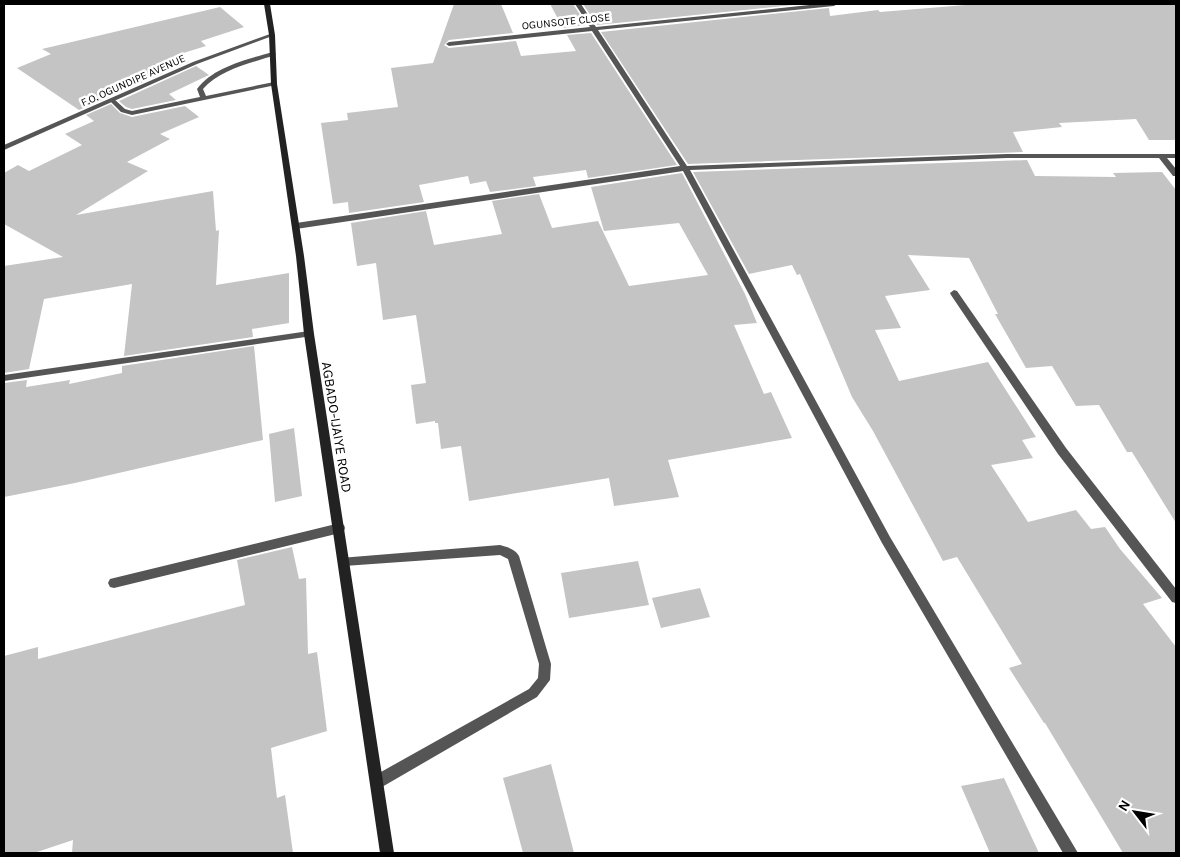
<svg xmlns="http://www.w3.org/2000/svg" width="1180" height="857" font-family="Karla,sans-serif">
	<rect width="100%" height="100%" fill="#fff"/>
	<path fill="#c4c4c4" d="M454 4H501L513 33 449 40 444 45 449 48 516 41 521 56 576 51 567 35 591 33 677 165 588 178 586 170 533 177 536 186 490 192 486 181 470 184 468 176 419 185 424 202 349 213 348 202 333 204 321 123 348 120 347 113 398 107 391 68 433 63Z
		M550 4H573L587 25 563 28Z
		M583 4H803L597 25Z
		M978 4H1176V140H1149L1136 119 1059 123 1062 127 1013 132 1023 152 688 164 601 32 829 8 830 16 878 10 880 12Z
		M220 7 244 27 201 41 206 46 177 55 189 62 79 110 17 68 51 54 42 49Z
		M196 66 209 75 169 94 176 100 132 109 126 107 119 101Z
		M111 104 120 113 132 117 185 106 199 117 160 134 170 139 127 162 148 171 76 215 213 191 216 231 219 230 216 285 289 273V323L252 329 253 337 124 356 132 284 44 299 29 369 4 373V266L63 257 4 224V173L18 165 29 171 82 145 65 134 94 121 86 115Z
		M1027 160 1035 176 1116 177 1113 173 1162 172 1176 190V523L1132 452H1127L1099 405 1076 406 1052 366 1026 368 995 314H998L969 258 908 255 930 290 885 296 901 328 875 330 899 381 988 362 1036 437 1022 440 1033 458 991 465 1028 522 1076 510 1091 529 1105 527 1120 549 1162 598 1143 604 1176 647V853H1123L1045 723H1044L1009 668 1022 664 957 557 943 561 873 431 852 397 800 274 797 275 792 265 749 274 693 172Z
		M682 173 745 294 757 323 734 325 764 394 771 392 792 438 668 460 679 497 614 506 609 478 469 501 461 446 441 449 438 423H435V421L416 424 411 385 426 383 416 315 383 320 376 263 357 266 351 223 426 211 434 245 502 234 492 201 539 194 552 228 598 221 629 286 708 275 679 223 604 231 591 187Z
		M254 346 263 440 75 483 4 497V383L27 380 26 387 70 380 69 384 122 373V366Z
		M294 428 302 496 275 502 269 434Z
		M292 547 299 579 306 578 308 654 317 652 327 731 271 748 277 798 285 795 293 853H72L73 840 34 853H4V656L38 647V659L245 605 237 560Z
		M638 561 649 605 569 618 561 573Z
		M700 588 710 617 661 628 652 598Z
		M551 764 574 853H523L503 778Z
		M1004 778 1039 853H990L961 786Z"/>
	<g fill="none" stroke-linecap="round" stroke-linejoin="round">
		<path fill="#555" fill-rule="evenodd" d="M273 52 276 54 275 55C252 63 220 69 203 89L206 96 274 82 277 84 276 85 132 115 121 112 109 100 114 99 125 109 132 111 200 97 197 89C213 67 248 59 273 52Z
			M340 523 344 525 345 528 344 531 340 533 114 588 110 587 108 583 110 579 114 578Z
			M500 545C507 547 515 549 519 556L551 664 550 680 537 697 382 787 377 789 372 787 370 782 372 777 529 689 538 678 539 664 508 559 500 555 344 566 340 564 338 561 340 558Z"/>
		<path fill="#555" fill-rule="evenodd" d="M575 4H581L596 27 819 4H837L834 6 598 30 687 166 1007 154H1176V158H1167L1176 169V176H1173L1159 158H1007L690 170 890 537 1078 853H1063L882 543 683 171 296 229 292 226 296 223 680 166 592 31 449 46 446 44 449 42 590 27Z
			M270 34 275 35 197 64 4 150V145L193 62Z
			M954 290 957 291 1066 448 1176 589V603L1172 602 1058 454 951 295 950 293Z
			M309 331 312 332 314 334 312 336 4 381V375Z"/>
		<path fill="#222" fill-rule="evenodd" d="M264 4H270L275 35 277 84 304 256 314 334 394 853H380L304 334 296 256 271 84 269 35Z"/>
	</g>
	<g text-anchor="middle" stroke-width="5" stroke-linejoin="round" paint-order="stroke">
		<g font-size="11" fill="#000" stroke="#fff">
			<text transform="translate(566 21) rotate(-6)" y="4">OGUNSOTE CLOSE</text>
			<text transform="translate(133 80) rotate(-24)" y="4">F.O. OGUNDIPE AVENUE</text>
		</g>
		<g font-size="14" fill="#000" stroke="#fff">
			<text transform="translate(337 427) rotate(81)" y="5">AGBADO-IJAIYE ROAD</text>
		</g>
	</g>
	<rect width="1180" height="857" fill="none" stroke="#000000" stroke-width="10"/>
	<g transform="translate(1135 812) rotate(301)" stroke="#ffffff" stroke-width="4" paint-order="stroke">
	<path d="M0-4L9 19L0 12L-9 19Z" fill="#000000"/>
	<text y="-8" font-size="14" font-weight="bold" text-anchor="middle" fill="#000000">N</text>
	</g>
</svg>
